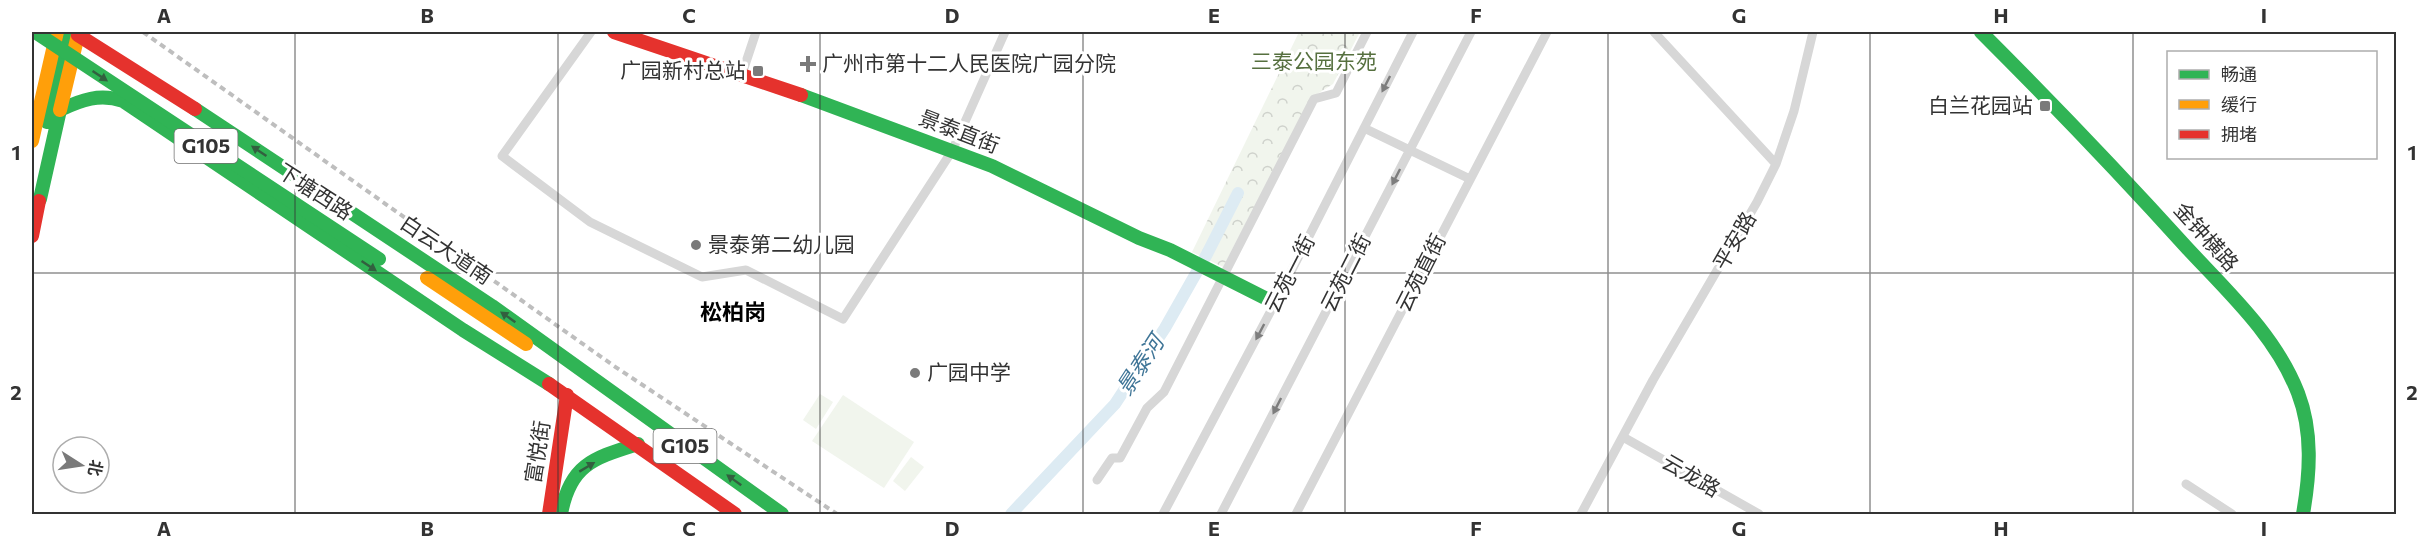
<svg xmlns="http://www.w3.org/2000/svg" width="2428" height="546" font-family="Commissioner,'Noto Sans SC',sans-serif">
	<defs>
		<pattern id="park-crowns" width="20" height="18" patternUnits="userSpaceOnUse" patternTransform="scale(1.5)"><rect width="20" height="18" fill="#f1f5ed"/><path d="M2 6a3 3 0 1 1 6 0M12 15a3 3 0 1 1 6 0" fill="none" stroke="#cfd2cc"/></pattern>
	</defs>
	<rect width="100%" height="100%" fill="#fff"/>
	<path fill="url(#park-crowns)" d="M1299 32H1360L1333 84 1311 98 1223 267 1192 252Z"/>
	<path fill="#f1f5ed" d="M820 394 833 402 816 429 803 420Z
		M843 395 914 442 884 488 812 441Z
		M911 457 924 467 905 491 893 481Z"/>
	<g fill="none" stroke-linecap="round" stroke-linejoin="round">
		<path stroke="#ddebf3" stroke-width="12" d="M1011 514 1115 404 1165 328 1207 254 1238 193"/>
		<path stroke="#d7d7d7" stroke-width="9" d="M591 32 502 156 590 222 702 277 746 270 843 319 952 151 1005 32
			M1654 32 1776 164
			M742 74 756 32
			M1364 128 1470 179
			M1623 437 1759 514
			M1097 480 1112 458H1120L1147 408 1164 392 1314 99 1336 93 1367 32
			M2186 484 2232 514
			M1163 514 1275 303 1413 32
			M1221 514 1471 32
			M1296 514 1547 32
			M1581 514 1653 380 1757 202 1776 164 1794 111 1813 32"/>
		<path stroke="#30b455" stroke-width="14" d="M1981 32C2052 103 2121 175 2188 249 2229 293 2276 336 2298 393 2313 432 2310 474 2303 514
			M801 95 992 166 1139 238 1170 250 1275 303
			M195 109 492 306 782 514
			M47 122 67 38
			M32 211 40 199 60 110C81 100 100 93 123 101L463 330 549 384
			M561 514C570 464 594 458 638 444"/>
		<path stroke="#ff9f0a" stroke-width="14" d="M60 110 78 35
			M32 141 57 32
			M427 278 526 344"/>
		<path stroke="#e5322d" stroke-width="14" d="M79 32 78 35 195 109
			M614 32 801 95
			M32 236 39 201
			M549 384 735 514
			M549 514 567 395"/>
		<path stroke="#bebebe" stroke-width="4" stroke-dasharray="6 4.5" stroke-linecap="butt" d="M143 32 614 366 837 514"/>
		<path stroke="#30b455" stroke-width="14" d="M35 32 379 259"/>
	</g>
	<defs><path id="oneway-solid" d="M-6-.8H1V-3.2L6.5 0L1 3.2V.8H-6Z" transform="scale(1.5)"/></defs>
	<g fill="#32603f">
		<use href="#oneway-solid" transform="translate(100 76) rotate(34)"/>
		<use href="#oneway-solid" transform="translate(259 151) rotate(-146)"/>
		<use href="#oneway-solid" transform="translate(369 266) rotate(34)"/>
		<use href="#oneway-solid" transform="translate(508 317) rotate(-145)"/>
		<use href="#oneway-solid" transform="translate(587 467) rotate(-31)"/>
		<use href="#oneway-solid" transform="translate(734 480) rotate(-144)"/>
	</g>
	<g fill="#7d7d7d">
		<use href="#oneway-solid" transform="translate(1386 84) rotate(117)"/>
		<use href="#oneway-solid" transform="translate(1396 177) rotate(117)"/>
		<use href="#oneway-solid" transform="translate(1260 332) rotate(118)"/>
		<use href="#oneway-solid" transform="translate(1277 406) rotate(117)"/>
	</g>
	<path fill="none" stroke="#333" stroke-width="1.5" stroke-opacity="0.55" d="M295 32V514M558 32V514M820 32V514M1083 32V514M1345 32V514M1608 32V514M1870 32V514M2133 32V514M32 273H2396"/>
	<g fill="#7a7a7a" stroke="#fff" stroke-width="2">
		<path d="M805 55h6v6h6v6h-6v6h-6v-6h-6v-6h6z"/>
		<rect x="752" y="65" width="12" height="12" rx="3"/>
		<rect x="2039" y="100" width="12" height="12" rx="3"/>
		<circle cx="696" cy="245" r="6"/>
		<circle cx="915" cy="373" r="6"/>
	</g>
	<g text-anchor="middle" stroke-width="6" stroke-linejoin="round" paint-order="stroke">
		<g fill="#fff" stroke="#707070" stroke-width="1.5">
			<rect x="174.5" y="129" width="63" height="34" rx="4.5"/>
			<rect x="653.5" y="429" width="63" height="34" rx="4.5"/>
		</g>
		<g font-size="20" font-weight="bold" fill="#333">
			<text x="206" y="153">G105</text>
			<text x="685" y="453">G105</text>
		</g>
		<g font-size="21" fill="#56703f" stroke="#fff">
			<text x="1314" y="69">三泰公园东苑</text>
		</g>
		<g font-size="21" fill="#333" stroke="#fff" text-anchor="start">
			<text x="822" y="71">广州市第十二人民医院广园分院</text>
			<text x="746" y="78" text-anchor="end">广园新村总站</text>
			<text x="2033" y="113" text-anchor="end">白兰花园站</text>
			<text x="708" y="252">景泰第二幼儿园</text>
			<text x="927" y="380">广园中学</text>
		</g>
		<g font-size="21" fill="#333" stroke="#fff">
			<text transform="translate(959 132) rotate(21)" y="7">景泰直街</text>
			<text transform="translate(315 192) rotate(33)" y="7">下塘西路</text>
			<text transform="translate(2206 237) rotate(48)" y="7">金钟横路</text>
			<text transform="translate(1735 241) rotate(-60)" y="7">平安路</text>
			<text transform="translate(446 250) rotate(34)" y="7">白云大道南</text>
			<text transform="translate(1346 273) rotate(-63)" y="7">云苑二街</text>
			<text transform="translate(1421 273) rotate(-63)" y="7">云苑直街</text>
			<text transform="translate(1290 274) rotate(-63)" y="7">云苑一街</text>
			<text transform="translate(538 452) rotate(-81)" y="7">富悦街</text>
			<text transform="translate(1691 476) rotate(30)" y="7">云龙路</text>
		</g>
		<g font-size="22" font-weight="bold" fill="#000" stroke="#fff">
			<text x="733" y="320">松柏岗</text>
		</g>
		<g font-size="22" font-style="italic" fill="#3f7597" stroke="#fff">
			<text transform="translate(1140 365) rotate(-57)" y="8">景泰河</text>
		</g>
	</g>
	<rect width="2428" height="546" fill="none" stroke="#ffffff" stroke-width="66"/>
	<rect x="2167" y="51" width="210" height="108" fill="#ffffff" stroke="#adadad" stroke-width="1.5"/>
	<rect x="2179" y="70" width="30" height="9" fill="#30b455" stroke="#adadad" stroke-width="1.5"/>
	<text x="2221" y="81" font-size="18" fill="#333333">畅通</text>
	<rect x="2179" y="100" width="30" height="9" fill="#ff9f0a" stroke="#adadad" stroke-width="1.5"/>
	<text x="2221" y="111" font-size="18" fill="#333333">缓行</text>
	<rect x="2179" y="130" width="30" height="9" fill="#e5322d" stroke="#adadad" stroke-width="1.5"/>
	<text x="2221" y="141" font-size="18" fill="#333333">拥堵</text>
	<g transform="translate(81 465) rotate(102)"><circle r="28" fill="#ffffff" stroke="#adadad" stroke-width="1.5"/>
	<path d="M0-4.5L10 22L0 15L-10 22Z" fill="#7a7a7a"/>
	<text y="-9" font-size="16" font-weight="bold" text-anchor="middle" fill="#333333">北</text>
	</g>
	<rect x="33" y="33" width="2362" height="480" fill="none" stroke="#333" stroke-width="2"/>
	<g font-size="20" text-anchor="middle" font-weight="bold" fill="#333">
		<text x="164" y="23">A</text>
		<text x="427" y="23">B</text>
		<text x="689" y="23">C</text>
		<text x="952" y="23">D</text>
		<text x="1214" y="23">E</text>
		<text x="1476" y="23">F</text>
		<text x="1739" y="23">G</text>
		<text x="2001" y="23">H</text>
		<text x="2264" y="23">I</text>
		<text x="16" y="160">1</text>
		<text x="2412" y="160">1</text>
		<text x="16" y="400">2</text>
		<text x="2412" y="400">2</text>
		<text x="164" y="536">A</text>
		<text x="427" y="536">B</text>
		<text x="689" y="536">C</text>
		<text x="952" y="536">D</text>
		<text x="1214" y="536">E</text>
		<text x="1476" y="536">F</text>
		<text x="1739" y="536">G</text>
		<text x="2001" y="536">H</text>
		<text x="2264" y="536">I</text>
	</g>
</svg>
